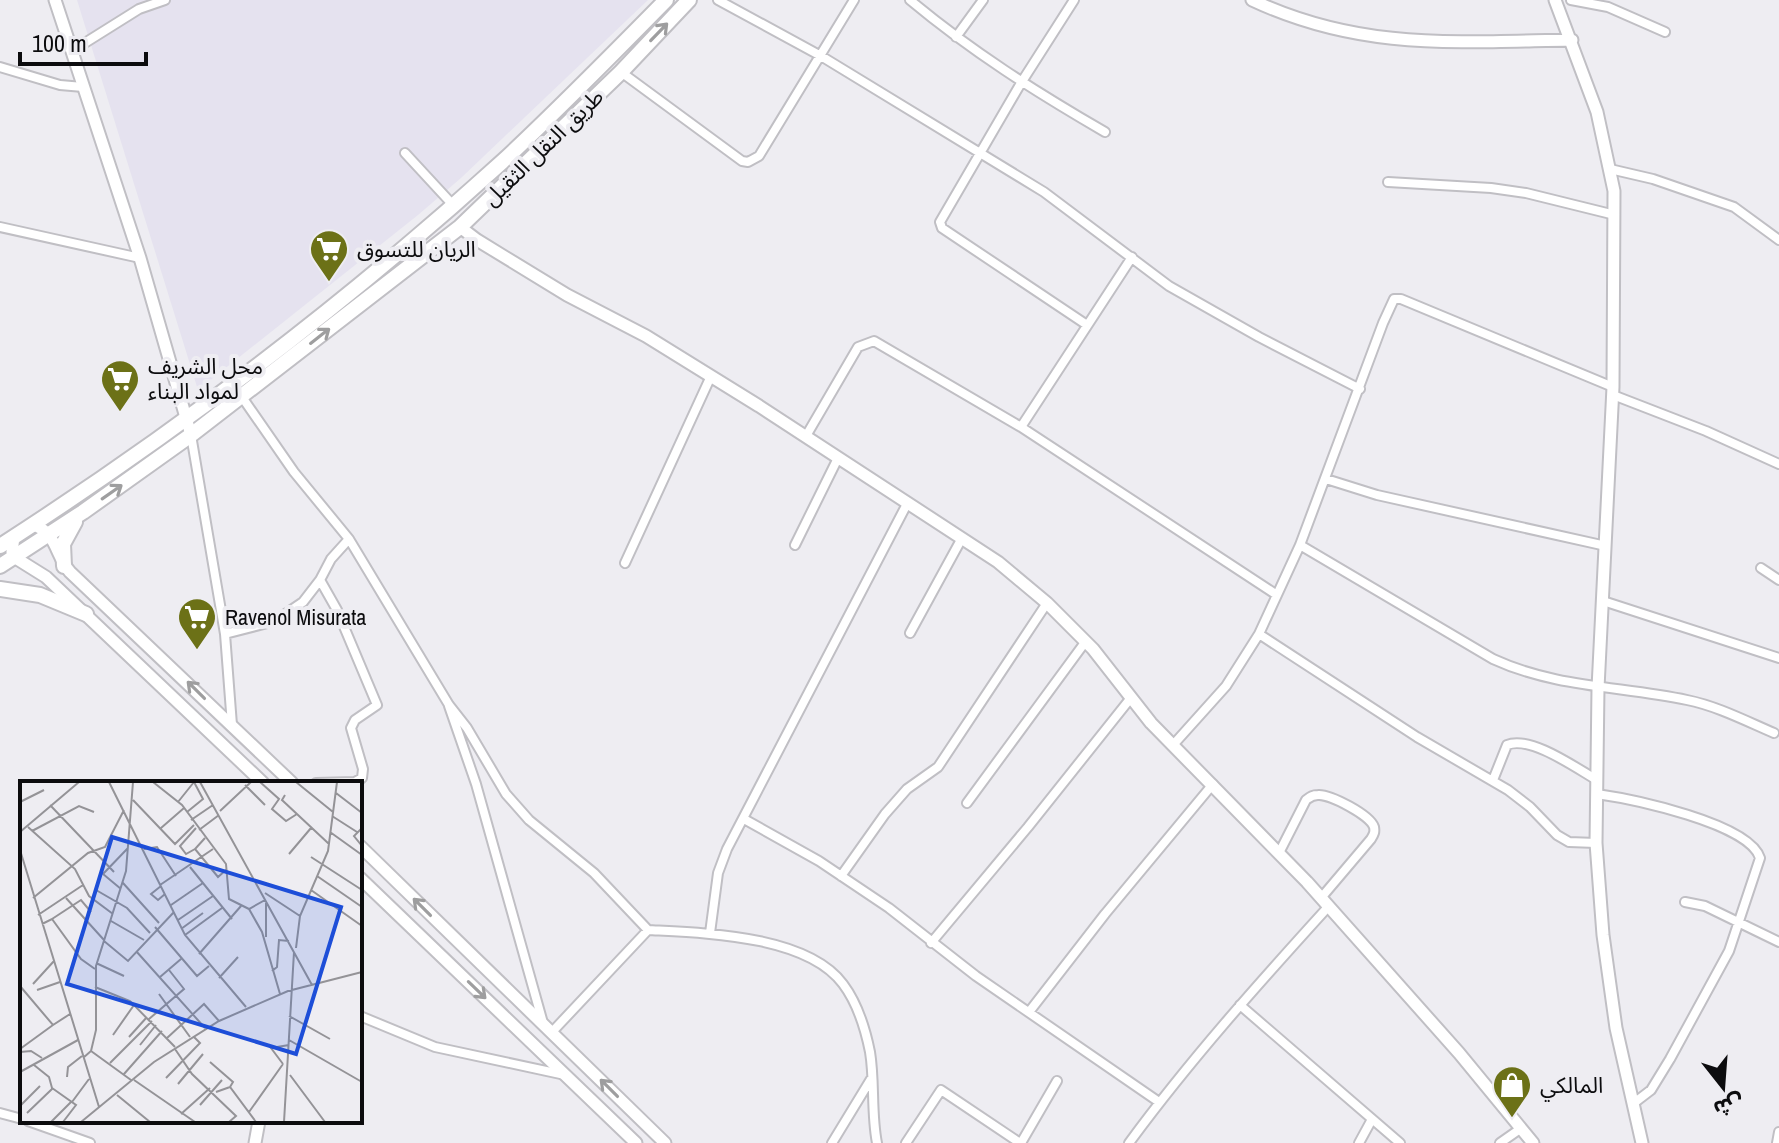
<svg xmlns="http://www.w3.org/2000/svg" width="1779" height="1143" font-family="'Archivo Narrow','Noto Sans Arabic',sans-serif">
	<rect width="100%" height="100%" fill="#eeedf2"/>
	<path fill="#e5e2ef" d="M77 0H648L461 178 418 215 198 390Z"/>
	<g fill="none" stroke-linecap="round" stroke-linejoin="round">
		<g stroke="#c0bfc4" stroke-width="12">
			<path id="street" d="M718 0 821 56 1044 192 1169 286 1259 337 1360 389
				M910 0C971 51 1036 92 1105 132
				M1074 0 1021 83 940 222 942 228 1087 325
				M1571 0 1608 7 1665 32
				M956 37 983 0
				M72 51 139 9 165 0
				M0 67 60 85 83 87
				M621 72 742 161 748 162 759 156 854 0
				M405 153 453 205
				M1610 169 1653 179 1734 207 1779 240
				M1388 182 1491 188 1526 193 1615 215
				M0 227 140 258
				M1613 395 1706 431 1779 464
				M242 397 294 472 349 539 449 705 467 728 506 794 529 820 594 873 648 930
				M1021 427 1132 257
				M191 435 225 634 232 725
				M806 436 858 347 874 341 1021 427 1277 595
				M1326 479 1377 495 1606 546
				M795 545 838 458
				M1300 545 1493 659C1556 688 1621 686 1687 700 1717 706 1746 721 1774 733
				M625 563 711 376
				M1761 568 1779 580
				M1603 601 1779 658
				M910 633 962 538
				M225 634 275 621 303 602 320 580
				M1259 634 1417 737 1508 790 1530 807 1557 835 1569 842 1596 843
				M449 706 476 784 543 1023
				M1173 745 1226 686 1259 634 1300 545 1383 323 1394 299H1401L1613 387
				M1493 780 1507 745C1530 735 1576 768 1597 780
				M316 783 355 782 362 778 363 769 351 728 355 720 377 705 337 610 320 580 331 559 349 539
				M1597 794C1632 799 1749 823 1760 858L1729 951 1670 1059 1651 1090 1634 1103
				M967 803 1086 641
				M744 819 819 861 889 908 976 976 1159 1102
				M1279 853 1306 800C1310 797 1312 795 1318 795 1330 794 1370 815 1374 827 1375 832 1374 834 1371 839L1321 898
				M841 876 885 814 907 789 938 767 1047 603
				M1685 902 1705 906 1779 942
				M710 933 718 873 727 849 908 502
				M931 943 1028 827 1130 699
				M1240 1005 1400 1143
				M1029 1012 1105 914 1213 784
				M360 1016 435 1047 565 1075
				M552 1032 648 930C704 933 807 935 843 984 858 1004 865 1027 870 1052 875 1082 871 1113 877 1143
				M0 1113 22 1119
				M28 1121 90 1143
				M832 1143 871 1079
				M906 1143 941 1090 1020 1143
				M1021 1143 1057 1081
				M1129 1143C1190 1060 1259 983 1328 907
				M1359 1143 1371 1121
				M1500 1143 1520 1129
				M1777 1143 1779 1132"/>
		</g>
		<g stroke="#c0bfc4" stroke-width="15">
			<path id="secondary" d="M55 0 140 258 191 435
				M1252 0C1361 51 1456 42 1572 40
				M1555 0 1597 112 1614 191 1613 387 1598 688 1596 843 1603 935 1616 1028 1642 1143
				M460 227 477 240 567 295 646 336 759 406 998 562 1047 603 1093 649 1151 723 1307 882 1459 1053 1533 1143
				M33 525C57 532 55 555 70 572L292 783
				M14 537 12 552 14 557 46 577 263 783
				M360 846 665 1143
				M360 878 636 1143
				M255 1143 259 1121"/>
		</g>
		<g stroke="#c0bfc4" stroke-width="18">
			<path id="highway" d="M0 546C177 432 346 304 502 162 558 110 612 55 666 0
				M0 566 83 512 191 435 460 227 621 72 689 0
				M64 566 63 544 75 522
				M0 589 40 595 86 614"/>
		</g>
		<use href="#street" stroke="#fff" stroke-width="8"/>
		<use href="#secondary" stroke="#fff" stroke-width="11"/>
		<use href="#highway" stroke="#fff" stroke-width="14"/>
	</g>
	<defs><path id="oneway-shaft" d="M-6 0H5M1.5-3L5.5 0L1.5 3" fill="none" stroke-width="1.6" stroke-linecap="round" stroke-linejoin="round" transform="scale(2)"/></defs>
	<g stroke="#9e9e9f">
		<use href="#oneway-shaft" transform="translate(659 32) rotate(-46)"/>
		<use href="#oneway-shaft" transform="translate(320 336) rotate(-38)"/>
		<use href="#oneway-shaft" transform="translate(112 492) rotate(-35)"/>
		<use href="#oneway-shaft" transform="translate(196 690) rotate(-135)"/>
		<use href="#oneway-shaft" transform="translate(422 907) rotate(-135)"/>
		<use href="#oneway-shaft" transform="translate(477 990) rotate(44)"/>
		<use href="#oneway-shaft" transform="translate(609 1088) rotate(-135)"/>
	</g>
	<defs>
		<g id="supermarket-pin" transform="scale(2)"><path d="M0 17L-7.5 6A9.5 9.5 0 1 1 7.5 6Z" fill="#6c7117" stroke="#eeedf2"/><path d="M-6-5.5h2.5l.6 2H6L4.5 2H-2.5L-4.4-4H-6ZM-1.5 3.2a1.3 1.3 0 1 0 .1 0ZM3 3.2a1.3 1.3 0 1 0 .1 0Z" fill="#fff"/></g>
		<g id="shop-pin" transform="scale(2)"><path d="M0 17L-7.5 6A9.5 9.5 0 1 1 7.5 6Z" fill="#6c7117" stroke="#eeedf2"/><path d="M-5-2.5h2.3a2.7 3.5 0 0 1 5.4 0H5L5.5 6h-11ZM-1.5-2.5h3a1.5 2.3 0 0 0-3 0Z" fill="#fff"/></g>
	</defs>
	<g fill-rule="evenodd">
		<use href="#supermarket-pin" x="329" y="249"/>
		<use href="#supermarket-pin" x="120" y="379"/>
		<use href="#supermarket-pin" x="197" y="617"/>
		<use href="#shop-pin" x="1512" y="1085"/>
	</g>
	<g text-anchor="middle" stroke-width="8" stroke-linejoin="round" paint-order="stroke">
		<g font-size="22" fill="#0c0c0e" stroke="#eeedf2">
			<text transform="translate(543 147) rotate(-44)" y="8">طريق النقل الثقيل</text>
		</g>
		<g font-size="22" fill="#0c0c0e" stroke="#eeedf2" text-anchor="start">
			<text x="357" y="257">الريان للتسوق</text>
			<text x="148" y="374">محل الشريف<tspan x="148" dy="25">لمواد البناء</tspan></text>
			<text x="225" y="625">Ravenol Misurata</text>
			<text x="1540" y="1093">المالكي</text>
		</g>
	</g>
	<g transform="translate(20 781)">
		<rect width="342" height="342" fill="#eeedf2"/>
		<path fill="none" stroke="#949397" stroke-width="2" d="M89 1 165 154 226 226M133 1 162 24 206 83 209 118 229 128 245 119M180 1 292 204M240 1 259 18 252 28 266 40 277 33M276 1 313 31M225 4 245 24M316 12 342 32M265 14 262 19 309 63M113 19 155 63 174 44M0 21 24 9M158 21 174 1M30 24 94 91M200 30 231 1M167 31 183 18 174 1M312 35 337 51M171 39 193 24M8 46 55 88 69 115 93 133M141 47 164 27M342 47 334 55 342 65M179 49 199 34M12 50 59 25 74 31M0 51 59 1M310 51 342 74M185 57 175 68 198 96 207 88M124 68 137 66 156 95M175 68 166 73 160 65 176 47M0 69 79 326M269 73 291 47M291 76 342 109M170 86 212 138M297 95 342 126M103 102 139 142M140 104 193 68M141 105 131 113 138 119 145 113M101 108 83 93 108 67M76 109 107 127 130 152M291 109 342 145M245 112 280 135M13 117 68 72 85 66 104 29M46 117 84 159M151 124 183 102M229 128 242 151 260 213M18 134 63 104M32 138 61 119 71 131M158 139 193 115M91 140 124 159M22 143 32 138 61 178 75 188M135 146 177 195 189 185M161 148 183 132M165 154 202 127M246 156V122M84 160 108 180 154 131M276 167 280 135 308 70 317 1M116 170 185 247M179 173 221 125M76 182 104 195M252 190 257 186 259 159 269 160M140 196 161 178M199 197 218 176M13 203 34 180M0 205 33 244 50 233M75 206 110 220 155 266M17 209 40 201M139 213 170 256M269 235 310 258M129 238 164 208 149 189M93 254 114 224M109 256 127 236M147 257 184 223 199 240M269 259 342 301M120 264 136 244M0 268 33 244M155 268 172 293 216 335 209 341M71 270 111 299M0 271 11 270 22 277M63 277 71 270 76 249V185L106 90 113 1M190 281 213 301 210 306M90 282 132 240M263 283 251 267 269 264M14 284 29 296 32 307 56 324 43 341M0 291 58 259M104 293 142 250M270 294 305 341M47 296 48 286 62 275M146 297 180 262 174 256M114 299 175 341M158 303 183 273M196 311 210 306 236 341M97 314 130 341M52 321 69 298M180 324 202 299M0 325 20 305M229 331 263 283M7 332 32 308M161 333 190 307M31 341 51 321M61 341 134 281 199 240 268 210 342 191M264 341 274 171"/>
		<path fill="#1d4ed8" fill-opacity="0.15" stroke="#1d4ed8" stroke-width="4" d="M92 56 321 126 276 273 47 203Z"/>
		<rect width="342" height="342" fill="none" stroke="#0c0c0e" stroke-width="4"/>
	</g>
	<g transform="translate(1723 1087) rotate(163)" stroke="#eeedf2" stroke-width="6" paint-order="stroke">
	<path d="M0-6L14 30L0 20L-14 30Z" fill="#0c0c0e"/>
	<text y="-12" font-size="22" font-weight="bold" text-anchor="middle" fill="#0c0c0e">ش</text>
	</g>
	<path d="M20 52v12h126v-12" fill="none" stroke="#0c0c0e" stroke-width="4"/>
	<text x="32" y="52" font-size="24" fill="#0c0c0e" stroke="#eeedf2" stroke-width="6" paint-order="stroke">100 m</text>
</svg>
